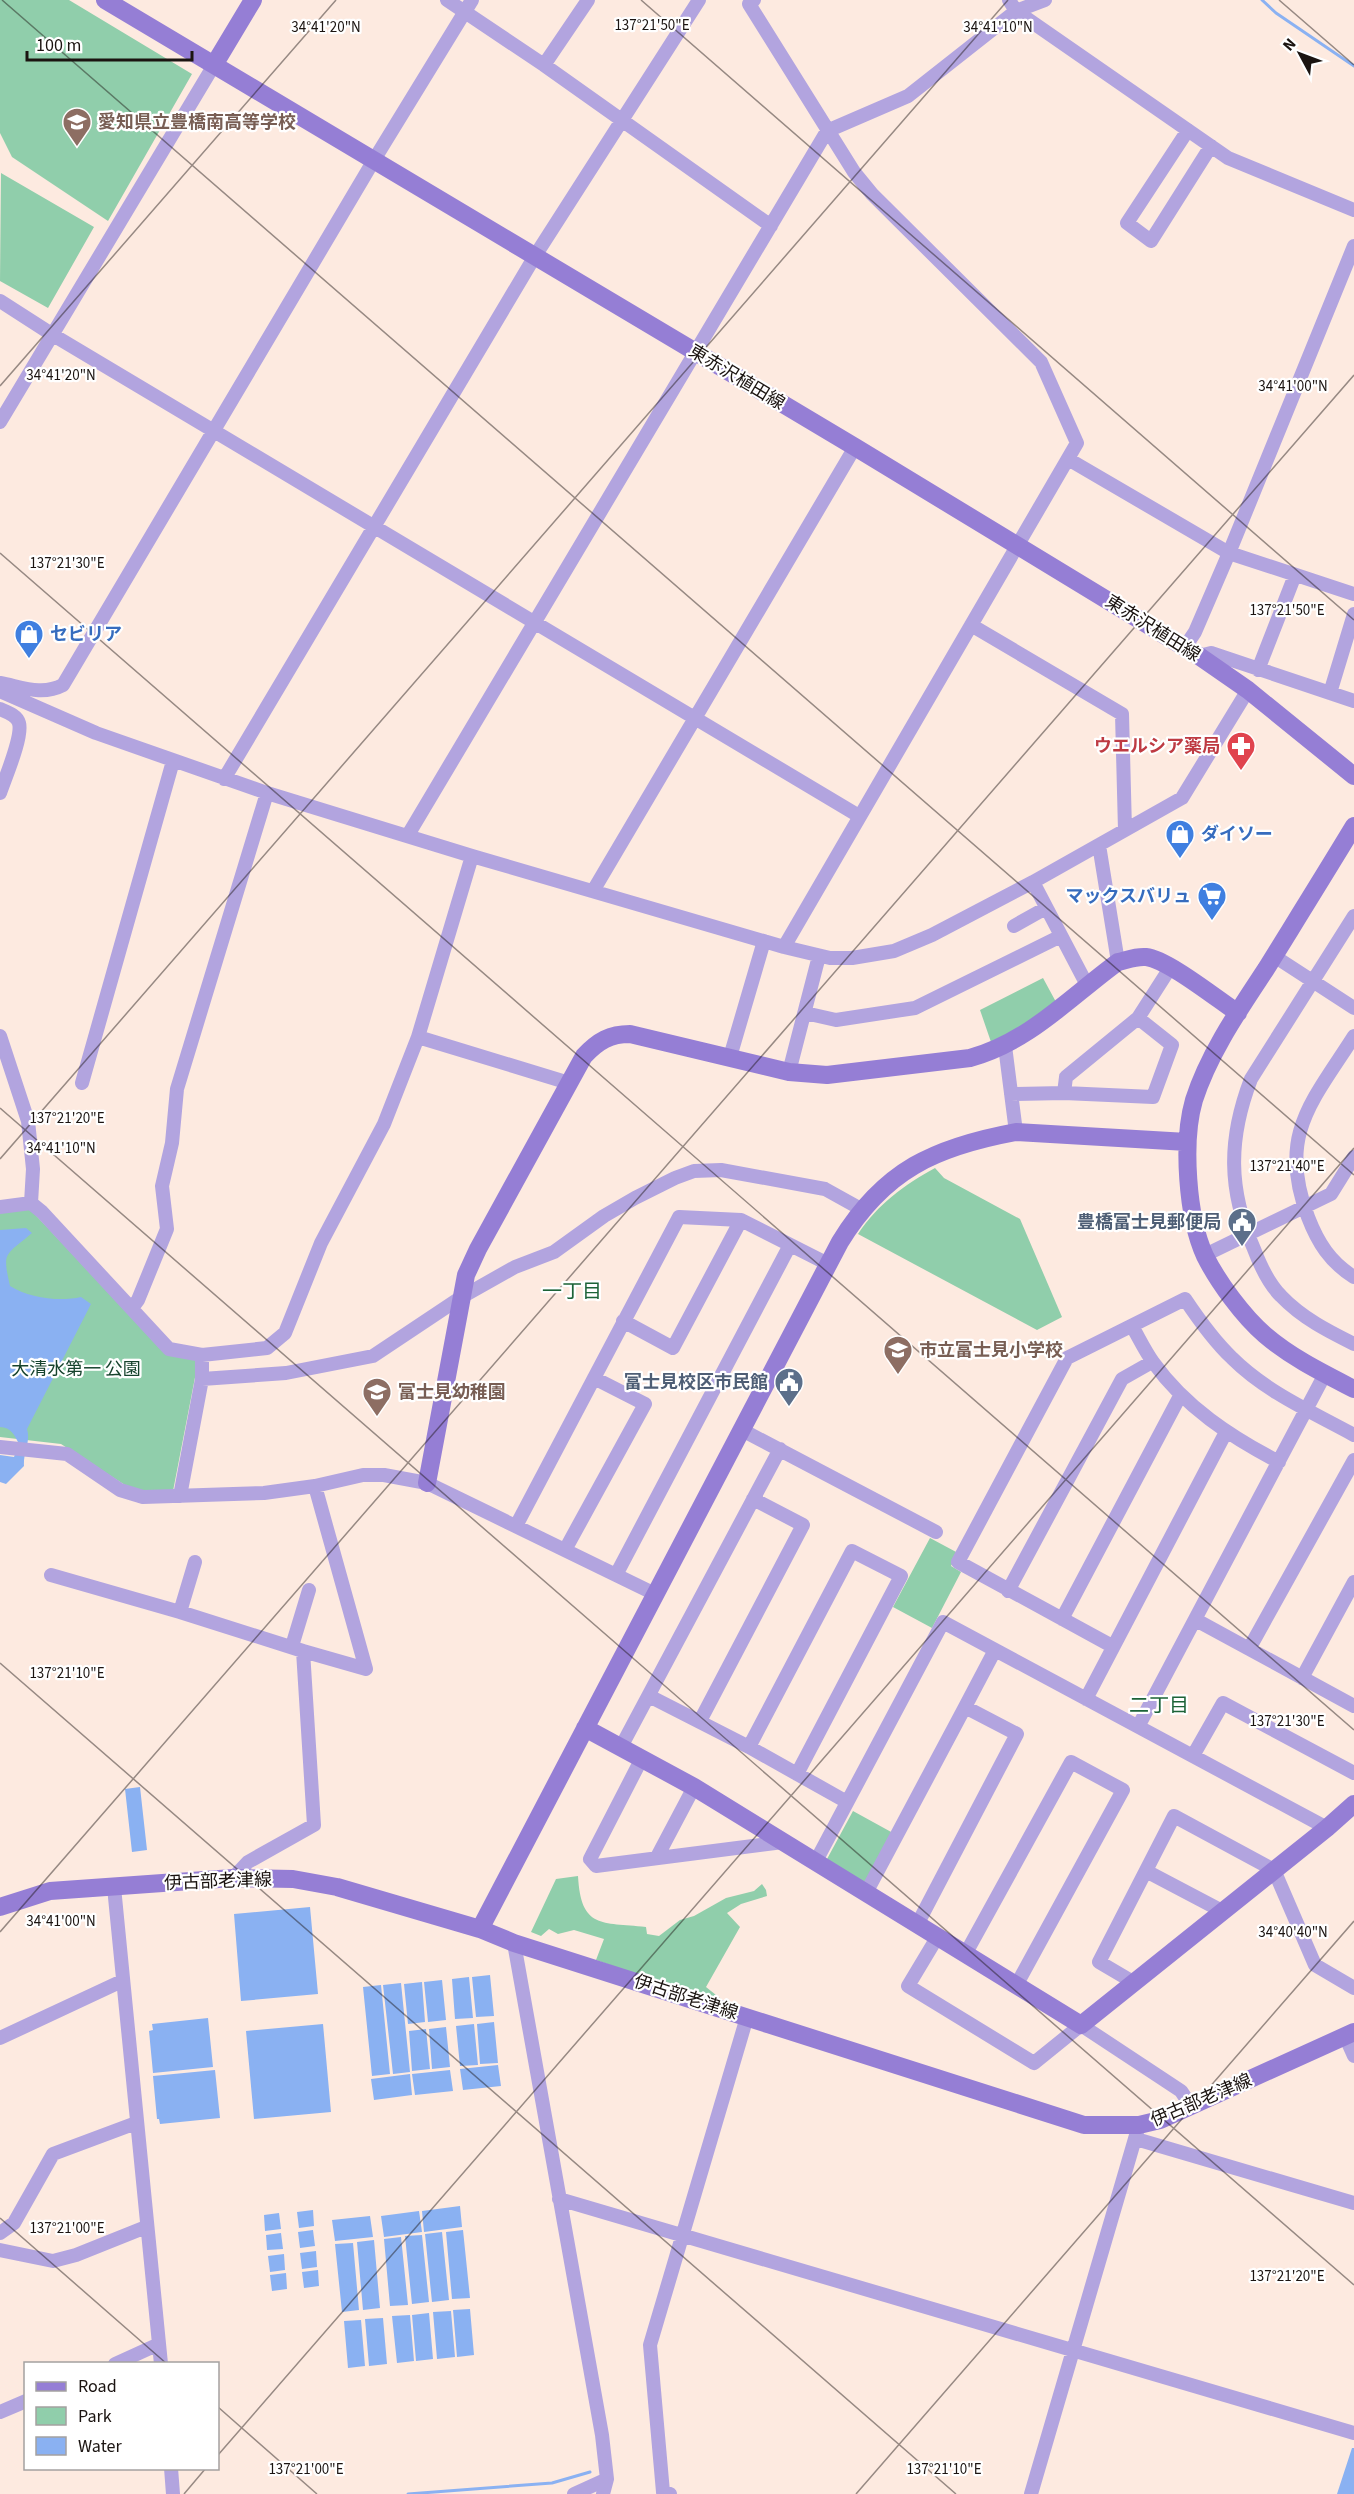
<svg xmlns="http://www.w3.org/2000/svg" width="1354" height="2494" font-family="'Source Sans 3','Noto Sans JP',sans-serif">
	<rect width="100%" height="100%" fill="#fdeae0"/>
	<path fill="#90ceab" d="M0 0H69L192 74 108 221 12 157 0 133Z
		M1 173 94 227 48 308 0 281Z
		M1043 978 1056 1002 1021 1030 991 1042 980 1010Z
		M935 1168 944 1178 1020 1219 1062 1317 1037 1330 858 1234C878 1204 904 1185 935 1168Z
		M29 1208 127 1312 198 1362 173 1491 146 1492 128 1487 61 1444 0 1437V1211Z
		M930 1538 958 1553 951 1566 961 1572 932 1628 893 1607Z
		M853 1811 893 1833 867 1882 862 1884 827 1859Z
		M578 1876C581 1929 601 1922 646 1927L647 1934 659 1936 680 1920 694 1916 726 1898 754 1891 762 1884 766 1890 767 1896 741 1904 727 1913 740 1927 706 1987 721 1999 720 2004 596 1960 604 1939 574 1930 558 1934 549 1929 541 1936 531 1932 556 1879Z"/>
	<path fill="#8ab1f2" d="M26 1228 32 1233C5 1256 2 1251 10 1286 29 1298 60 1302 81 1297L91 1304 27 1429C31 1441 23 1453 24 1466L6 1484 0 1482V1455L14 1457 19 1444C15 1436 11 1427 0 1427V1230Z
		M140 1787 147 1850 132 1852 125 1789Z
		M310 1907 318 1994 241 2001 234 1914Z
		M490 1975 494 2016 476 2017 472 1977Z
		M469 1977 473 2018 455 2019 452 1979Z
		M442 1980 446 2020 428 2022 424 1982Z
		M422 1982 425 2022 408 2024 404 1984Z
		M401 1983 410 2072 393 2074 383 1985Z
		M381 1985 390 2074 372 2076 363 1987Z
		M208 2018 213 2067 153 2073 149 2031 153 2030 152 2024Z
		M494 2022 498 2063 480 2064 477 2024Z
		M323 2024 331 2112 254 2119 246 2031Z
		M474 2024 478 2065 460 2066 456 2026Z
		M446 2027 450 2067 432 2069 429 2029Z
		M426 2029 430 2069 412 2071 409 2031Z
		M498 2065 501 2086 463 2090 460 2069Z
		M215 2070 220 2118 160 2124 159 2119H157L153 2076Z
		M450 2070 453 2091 415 2095 412 2074Z
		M410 2074 412 2095 374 2100 371 2079Z
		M460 2206 462 2227 424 2232 422 2211Z
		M313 2210 314 2226 299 2228 297 2212Z
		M419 2211 422 2232 384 2237 381 2216Z
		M279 2213 281 2229 265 2231 264 2215Z
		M370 2216 373 2237 335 2241 332 2220Z
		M313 2230 315 2246 300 2248 298 2232Z
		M463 2230 470 2298 452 2299 446 2232Z
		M442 2232 449 2300 432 2302 425 2234Z
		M281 2233 283 2249 267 2250 266 2235Z
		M422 2235 429 2302 412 2304 405 2236Z
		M401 2237 408 2305 390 2306 384 2239Z
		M374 2240 380 2308 363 2310 357 2242Z
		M353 2243 359 2310 342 2312 335 2244Z
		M316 2251 317 2267 302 2269 300 2253Z
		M284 2254 285 2270 270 2272 268 2256Z
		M318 2270 319 2286 304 2288 302 2272Z
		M286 2273 287 2289 272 2291 270 2275Z
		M470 2309 474 2355 457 2357 453 2310Z
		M451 2311 455 2357 437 2359 433 2312Z
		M429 2313 433 2359 416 2361 412 2315Z
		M410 2315 414 2361 397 2363 392 2316Z
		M383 2318 387 2364 369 2366 365 2319Z
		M361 2320 365 2366 348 2368 344 2321Z
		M1352 2448H1354V2494H1337Z"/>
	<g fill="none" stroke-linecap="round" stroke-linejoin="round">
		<path stroke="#8ab1f2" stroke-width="3" d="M1262 0 1276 13 1354 66
			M408 2494 552 2483 590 2472"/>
		<path stroke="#b2a4df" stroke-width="14" d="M447 0 544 65 771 226
			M754 0 749 4 854 172 872 194 1041 362 1077 443 784 947
			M1009 0 1016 11 1228 158 1354 210
			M544 65 588 0
			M1188 130 1127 223 1151 241 1211 146
			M0 301 53 335 859 816
			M0 422 214 65
			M1068 459 1229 553 1354 594
			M971 625 1122 714 1125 830
			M1185 647 1195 632 1229 553 1354 246
			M1199 656 1211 653 1354 701
			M1258 670 1295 575
			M0 683C22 687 42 696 63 685L374 160 472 0
			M0 691 96 733 267 793 472 856 784 947 830 958H852L894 951 932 935 1033 882 1182 798 1248 690
			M1330 693 1354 614
			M0 709C7 712 17 715 19 723 23 737 5 778 0 793
			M224 779 535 256 699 0
			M408 835 827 131 908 96 1016 11 1045 0
			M1099 845 1118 962
			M1033 882 1087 985
			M593 891 855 447
			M1354 916 1251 1079C1228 1139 1228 1190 1254 1249 1260 1265 1269 1284 1281 1296 1302 1318 1328 1331 1354 1344
			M1014 926 1046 908
			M1274 956 1354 1008
			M805 1013 836 1020 915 1008 1061 936
			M0 1036 28 1121 33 1169 31 1203
			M1354 1036C1312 1102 1277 1135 1308 1217 1318 1243 1330 1262 1354 1277
			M418 1037 569 1083
			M1005 1046 1016 1132
			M730 1057 764 941
			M789 1072 819 956
			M82 1083 173 761
			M1064 1093 1066 1077 1138 1018
			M1011 1094 1064 1093 1153 1097 1172 1045 1138 1018 1170 968
			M0 1207 31 1203 42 1212 169 1349 202 1355 267 1348 285 1333 321 1243 384 1124 418 1037 472 856
			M1205 1255 1331 1194 1354 1157
			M132 1308 138 1300 167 1229 162 1186 172 1143 177 1089 267 793
			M623 1321 673 1348 741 1220
			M1132 1326C1139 1338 1145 1351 1153 1362 1185 1407 1231 1437 1279 1462
			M202 1379 286 1373 373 1356 460 1298 515 1267 554 1252 604 1216 635 1198 675 1178 694 1171 721 1170 825 1189 861 1209
			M742 1430 936 1532
			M0 1447 67 1454 120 1490 143 1497 264 1493 315 1486 363 1475H384L427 1483 655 1594
			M180 1496 202 1379V1355
			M516 1526 679 1217 741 1220 828 1264
			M565 1550 645 1404 594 1378
			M51 1575 180 1612 303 1651
			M616 1575 790 1245
			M1008 1591 1122 1379 1152 1362
			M180 1612 195 1562
			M1062 1619 1180 1396
			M1196 1620 1354 1706
			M292 1646 309 1590
			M1112 1646 958 1562 1067 1358 1185 1299C1199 1320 1213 1340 1232 1358 1266 1392 1312 1412 1354 1435
			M1249 1649 1354 1460
			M1302 1678 1354 1582
			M649 1696 749 1747 847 1802
			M1086 1699 1226 1432
			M965 1707 995 1650
			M700 1721 803 1525 753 1499
			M1139 1725 1325 1374
			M621 1747 780 1449
			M749 1747 852 1551 901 1576 797 1774
			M1194 1754 1223 1703 1354 1773
			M642 1758 590 1859 596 1866 783 1842
			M657 1857 694 1787
			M816 1861 943 1622 1327 1828
			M1146 1871 1222 1911
			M233 1878 248 1862 314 1825 303 1651 366 1669 315 1486
			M114 1887 161 2364
			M866 1893 965 1707 1017 1734 918 1923
			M938 1936 908 1986 1034 2063 1081 2025 1181 2091 1191 2106
			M514 1943 602 2435 607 2479 603 2494
			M966 1953 1071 1762 1123 1790 1017 1984
			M1133 1982 1099 1962 1174 1816 1274 1870 1315 1965 1354 1988
			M1345 2036 1354 2056
			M0 2038 122 1981
			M1136 2139 1354 2203
			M559 2199 1354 2433
			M0 2233 14 2223 53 2154 136 2123
			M0 2250 53 2261 76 2255 146 2227
			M115 2364 159 2344
			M0 2412 26 2401
			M171 2468 173 2494
			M574 2494 607 2479
			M670 2494 663 2492 650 2345 747 2017
			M1031 2494 1139 2125"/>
		<path stroke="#957ed5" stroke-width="18" d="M105 0 855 447 1199 656 1248 690 1354 776
			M214 65 253 0
			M1354 826C1325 874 1295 922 1266 969 1239 1010 1209 1053 1194 1100 1182 1141 1187 1217 1205 1256 1218 1282 1243 1316 1265 1335 1292 1358 1323 1373 1354 1389
			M427 1483 466 1275 478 1249 584 1056C598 1041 610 1034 630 1034L789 1072 827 1075 970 1058C1029 1042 1070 997 1118 962 1127 960 1136 956 1146 957 1167 959 1217 999 1238 1013
			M585 1728 694 1787 1081 2025 1327 1828 1354 1804
			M0 1907 50 1891 233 1878 293 1879 337 1887 480 1929 514 1943 1084 2125H1139L1160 2120 1354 2032
			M480 1929 840 1242C884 1170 935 1147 1016 1132L1187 1142"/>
	</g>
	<path fill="none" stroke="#1b1411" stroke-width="1.5" stroke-opacity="0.45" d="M2 0 1354 1175M641 0 1354 620M1279 0 1354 65M0 386 336 0M0 553 1354 1730M0 1108 1354 2285M0 1159 1008 0M0 1663 956 2494M0 1932 1354 375M0 2218 167 2364M218 2407 317 2494M218 2455 1354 1148M184 2494 206 2468M856 2494 1354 1921"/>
	<defs>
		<g id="school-pin" transform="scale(1.5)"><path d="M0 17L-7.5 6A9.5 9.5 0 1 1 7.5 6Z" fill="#8d6e63" stroke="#fff"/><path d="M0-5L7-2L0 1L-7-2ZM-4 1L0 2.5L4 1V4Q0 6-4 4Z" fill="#fff"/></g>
		<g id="shop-pin" transform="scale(1.5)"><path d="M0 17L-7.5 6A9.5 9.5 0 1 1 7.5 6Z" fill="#3f7fe0" stroke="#fff"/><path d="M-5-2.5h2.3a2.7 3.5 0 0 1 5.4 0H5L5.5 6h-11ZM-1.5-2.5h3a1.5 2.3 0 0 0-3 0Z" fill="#fff"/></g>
		<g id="pharmacy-pin" transform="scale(1.5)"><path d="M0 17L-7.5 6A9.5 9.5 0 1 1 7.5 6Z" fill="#e0444e" stroke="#fff"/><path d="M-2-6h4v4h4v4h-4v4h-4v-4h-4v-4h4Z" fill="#fff"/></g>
		<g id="supermarket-pin" transform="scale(1.5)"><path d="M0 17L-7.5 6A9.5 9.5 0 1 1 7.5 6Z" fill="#3f7fe0" stroke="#fff"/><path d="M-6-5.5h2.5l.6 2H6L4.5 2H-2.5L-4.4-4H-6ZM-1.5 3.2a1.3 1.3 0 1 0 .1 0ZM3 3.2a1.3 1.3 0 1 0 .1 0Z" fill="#fff"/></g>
		<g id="civic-pin" transform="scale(1.5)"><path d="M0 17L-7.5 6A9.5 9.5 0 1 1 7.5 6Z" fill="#5c6f8a" stroke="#fff"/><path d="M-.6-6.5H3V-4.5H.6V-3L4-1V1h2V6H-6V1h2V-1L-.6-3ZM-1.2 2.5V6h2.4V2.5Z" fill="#fff"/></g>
	</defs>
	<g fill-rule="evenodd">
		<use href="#school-pin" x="77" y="122"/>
		<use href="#shop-pin" x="29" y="634"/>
		<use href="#pharmacy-pin" x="1241" y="746"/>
		<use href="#shop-pin" x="1180" y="834"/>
		<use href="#supermarket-pin" x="1212" y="896"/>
		<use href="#civic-pin" x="1242" y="1222"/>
		<use href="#school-pin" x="898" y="1350"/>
		<use href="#civic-pin" x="789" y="1382"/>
		<use href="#school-pin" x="377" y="1392"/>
	</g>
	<g text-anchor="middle" stroke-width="4.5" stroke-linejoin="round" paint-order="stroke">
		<g font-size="18" font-weight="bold" fill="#785e54" stroke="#fff" text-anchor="start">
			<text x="98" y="128">愛知県立豊橋南高等学校</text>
			<text x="919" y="1356">市立富士見小学校</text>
			<text x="398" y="1398">富士見幼稚園</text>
		</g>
		<g font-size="18" fill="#1b1411" stroke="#fff">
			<text transform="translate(737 377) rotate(31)" y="6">東赤沢植田線</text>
			<text transform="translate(1153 628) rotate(32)" y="6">東赤沢植田線</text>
			<text transform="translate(218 1881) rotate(-2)" y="6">伊古部老津線</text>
			<text transform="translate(686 1997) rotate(18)" y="6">伊古部老津線</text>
			<text transform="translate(1201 2100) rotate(-23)" y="6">伊古部老津線</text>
		</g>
		<g font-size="18" font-weight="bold" fill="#366cbe" stroke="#fff" text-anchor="start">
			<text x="50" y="640">セビリア</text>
			<text x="1201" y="840">ダイソー</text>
			<text x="1191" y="902" text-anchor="end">マックスバリュ</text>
		</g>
		<g font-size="18" font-weight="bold" fill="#be3a42" stroke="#fff" text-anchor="end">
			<text x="1220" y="752">ウエルシア薬局</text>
		</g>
		<g font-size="18" font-weight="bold" fill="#4e5e75" stroke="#fff" text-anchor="end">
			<text x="1221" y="1228">豊橋富士見郵便局</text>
			<text x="768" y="1388">富士見校区市民館</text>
		</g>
		<g font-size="18" fill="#16432d" stroke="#fff">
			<text x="76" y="1375">大清水第一 公園</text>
		</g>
		<g font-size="20" fill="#1c6337" stroke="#fff">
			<text x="572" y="1298">一丁目</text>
			<text x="1159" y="1712">二丁目</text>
		</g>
	</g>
	<g font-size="15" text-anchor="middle" fill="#1b1411" stroke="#fff" stroke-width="4.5" stroke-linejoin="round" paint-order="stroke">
		<text x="652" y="30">137°21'50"E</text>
		<text x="326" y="32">34°41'20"N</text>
		<text x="998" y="32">34°41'10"N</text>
		<text x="61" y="380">34°41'20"N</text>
		<text x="1293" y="391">34°41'00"N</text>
		<text x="67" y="568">137°21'30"E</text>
		<text x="1287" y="615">137°21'50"E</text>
		<text x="67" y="1123">137°21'20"E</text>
		<text x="61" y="1153">34°41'10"N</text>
		<text x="1287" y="1171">137°21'40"E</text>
		<text x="67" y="1678">137°21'10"E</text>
		<text x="1287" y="1726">137°21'30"E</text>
		<text x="61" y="1926">34°41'00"N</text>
		<text x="1293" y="1937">34°40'40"N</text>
		<text x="67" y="2233">137°21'00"E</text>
		<text x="1287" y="2281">137°21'20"E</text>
		<text x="306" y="2474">137°21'00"E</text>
		<text x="944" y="2474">137°21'10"E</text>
	</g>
	<rect x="24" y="2362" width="195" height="108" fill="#ffffff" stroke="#a4a1a0" stroke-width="1.5"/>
	<rect x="36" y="2382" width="30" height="9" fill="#957ed5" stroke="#a4a1a0" stroke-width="1.5"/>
	<text x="78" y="2392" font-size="18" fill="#1b1411">Road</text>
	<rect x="36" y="2407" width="30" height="18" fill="#90ceab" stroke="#a4a1a0" stroke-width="1.5"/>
	<text x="78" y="2422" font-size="18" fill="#1b1411">Park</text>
	<rect x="36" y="2437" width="30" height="18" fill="#8ab1f2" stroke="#a4a1a0" stroke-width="1.5"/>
	<text x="78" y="2452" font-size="18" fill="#1b1411">Water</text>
	<g transform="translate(1300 54) rotate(311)" stroke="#ffffff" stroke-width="4.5" paint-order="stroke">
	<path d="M0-4.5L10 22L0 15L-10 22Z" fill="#1b1411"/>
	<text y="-9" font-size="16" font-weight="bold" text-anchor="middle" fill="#1b1411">N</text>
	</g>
	<path d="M27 51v9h165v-9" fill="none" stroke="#1b1411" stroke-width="3"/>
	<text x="36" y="51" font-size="18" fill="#1b1411" stroke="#ffffff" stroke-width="4.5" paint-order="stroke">100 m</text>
</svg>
